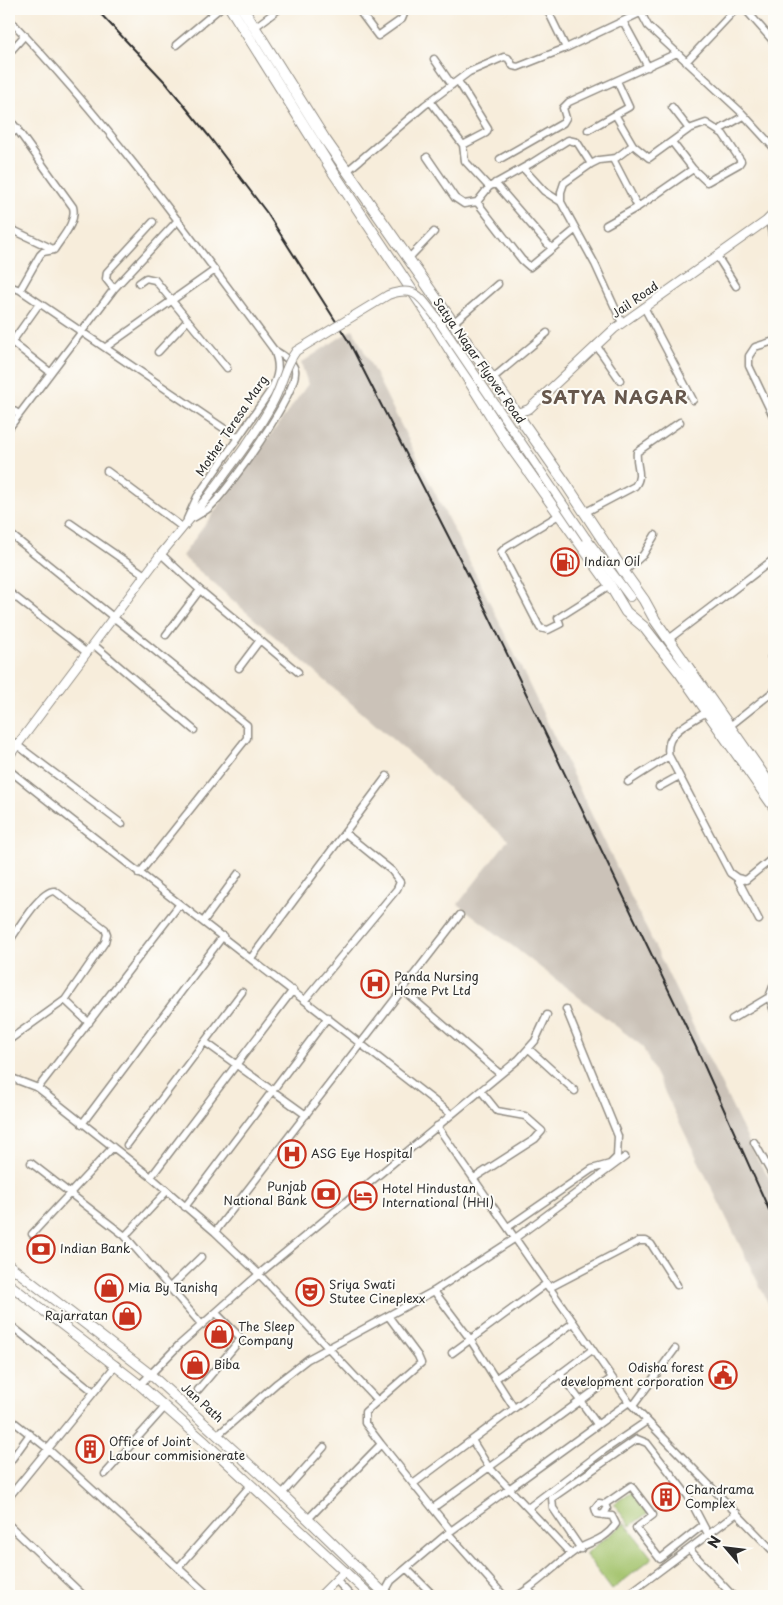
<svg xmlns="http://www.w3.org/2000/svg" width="783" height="1605" font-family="'Playpen Sans',sans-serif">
	<rect width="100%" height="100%" fill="#fdfcf7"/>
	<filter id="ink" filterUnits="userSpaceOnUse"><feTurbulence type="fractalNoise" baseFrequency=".02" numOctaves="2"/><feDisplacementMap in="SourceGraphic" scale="10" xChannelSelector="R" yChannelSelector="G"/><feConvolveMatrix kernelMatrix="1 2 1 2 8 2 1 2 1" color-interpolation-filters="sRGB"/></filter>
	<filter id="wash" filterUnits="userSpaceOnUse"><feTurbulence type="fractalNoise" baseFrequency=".0096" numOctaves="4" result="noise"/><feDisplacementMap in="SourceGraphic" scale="20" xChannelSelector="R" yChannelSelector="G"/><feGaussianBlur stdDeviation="1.12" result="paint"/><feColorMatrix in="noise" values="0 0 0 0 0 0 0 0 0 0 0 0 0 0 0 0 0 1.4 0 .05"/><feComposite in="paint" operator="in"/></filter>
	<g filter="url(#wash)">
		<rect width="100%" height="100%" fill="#f7eddb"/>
		<path fill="#cbc2b8" d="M353 329 489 601 758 1161 774 1185V1315L642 1046 458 904 508 840 182 556 308 384 301 363Z"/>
		<path fill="#a2c26a" stroke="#66764a" d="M632 1491 649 1512 630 1526 614 1504Z
			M625 1523 652 1558 612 1590 585 1554Z"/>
	</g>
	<g filter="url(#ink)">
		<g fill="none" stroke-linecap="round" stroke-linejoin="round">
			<g stroke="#918c83" stroke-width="9">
				<path id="minor" d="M358 9 378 36 402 19 406 9
					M547 9 566 48
					M639 9 648 26 742 113 774 148
					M745 9 774 42
					M9 19C107 121 190 236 274 350 280 365 279 375 271 390L197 497 187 519
					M623 21 648 67
					M255 27 279 9
					M176 45 219 9
					M9 53 25 35
					M434 59 452 85
					M686 62 736 9
					M458 81 488 129 486 133 463 145
					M430 101 463 145 465 161 489 187
					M672 107 689 129 706 123 723 134 741 161 739 164 707 182 693 169 672 142
					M616 116 633 145 616 158 599 160 591 164 564 183 561 192V202L595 264 622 323
					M9 118 73 207C77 222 62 237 54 250L43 252 40 255 20 290
					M588 130 629 107 617 81
					M719 130 744 116
					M9 136 18 128
					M633 145 649 158 689 129
					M427 157 455 198 464 204 477 202 489 187 530 164 568 140 577 142 591 164
					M500 159 563 123 566 118 563 108 569 102 677 53
					M613 159 638 207 693 169
					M523 168 544 191 561 202
					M346 172 425 105 469 72 504 57 508 58 513 66 518 67 566 48 640 13
					M495 183 552 249
					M477 202 522 260 530 267 576 229
					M769 218 774 246
					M606 225 638 207
					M9 234 15 231 53 249
					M717 256 736 286
					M408 259 434 232
					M139 283 146 278 155 280 227 368
					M9 286 20 290 238 438
					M114 289 106 279 107 272 153 222
					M644 307 693 400
					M453 323 498 284
					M9 340 50 372
					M774 341 755 347 749 356V366L774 418
					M12 342 39 304
					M596 345 620 380
					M106 347 215 270
					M158 352 188 320
					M493 378 547 333
					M9 408 19 414
					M9 428 114 289 178 220
					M107 471 182 527
					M584 513 635 486C644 475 635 465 637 452L680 422
					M559 515 506 547 501 552 540 628 548 630 560 624 558 618 610 585
					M193 518C198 515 204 512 209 508 227 492 299 392 295 370 293 361 281 354 274 350
					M70 523 145 575
					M9 533 247 725V738L139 874
					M161 554 200 590 298 672
					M624 572 643 555 655 535
					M9 592 87 653
					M166 635 200 590
					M669 639 774 559
					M94 645 194 730
					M771 657 774 661
					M239 668 260 640
					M708 711C690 723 663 732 669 756L730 873 737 878 746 880 774 857
					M730 726 774 691
					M9 739 122 824
					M9 770C155 887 304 999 451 1114
					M628 782 669 756
					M659 787 679 776
					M737 878 759 920
					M203 922 238 874
					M9 942C17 930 41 889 55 891L105 929 107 934 105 942 65 1000 9 1040
					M251 958 387 776
					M774 984 769 997 774 1011
					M403 990 500 1074
					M65 1000 89 1023
					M305 1000 397 889 400 882 392 871 345 833
					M732 1019 769 997
					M205 1042 306 1115
					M529 1049 575 1091
					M9 1077 38 1088 151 1177 215 1232 259 1274 377 1400
					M38 1088 179 905
					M82 1124 223 936
					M437 1126 629 1402 774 1552
					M754 1142 774 1178
					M127 1145 242 992
					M31 1163 125 1236 202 1325
					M151 1177 293 990
					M474 1178 535 1139 542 1131 525 1116 497 1111 481 1091
					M185 1207 328 1017
					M508 1227 592 1169 610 1164 617 1157 618 1136 566 1009
					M215 1232 460 915
					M32 1234 113 1147
					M125 1236 167 1191
					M170 1287 201 1257
					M549 1288 639 1241H646L651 1244 677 1285
					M434 1291 470 1339 514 1408
					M9 1324 94 1392
					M452 1353 546 1284
					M560 1373 597 1424
					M495 1379 573 1323
					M140 1385 179 1345 259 1274 519 1059 535 1041 547 1015
					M198 1390 240 1340 239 1336 216 1313
					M633 1406 675 1349
					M9 1418 47 1448 209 1596
					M218 1435 277 1383 308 1359 434 1291 514 1239 625 1157
					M472 1440 488 1466 571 1554
					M381 1444 365 1423V1412L421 1363 418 1356 389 1317
					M9 1463 30 1434
					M105 1474 165 1407
					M413 1484 592 1350
					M282 1494 324 1447
					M9 1497 116 1365
					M605 1504 631 1486 653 1515 636 1528 660 1559 703 1525
					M433 1508 612 1378
					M528 1508 603 1451 647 1421
					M308 1519 381 1444 451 1531
					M9 1525 84 1596
					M448 1533 504 1596
					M581 1549 553 1508 552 1498 637 1439 647 1443 688 1496 708 1534
					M689 1549 733 1596
					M178 1568 250 1486
					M407 1569 434 1596
					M336 1580 351 1596
					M528 1589 534 1596
					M384 1594 391 1581 448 1533 629 1402
					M517 1596C538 1584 555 1565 575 1551 591 1540 602 1543 616 1524L612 1516 597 1514 595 1508 599 1503 605 1504 607 1509 603 1515
					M626 1596 737 1513"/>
			</g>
			<g stroke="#918c83" stroke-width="10">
				<path id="tertiary" d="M517 413 529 409 614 329 766 221 774 213
					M586 538 630 597
					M9 756 161 554 208 497
					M320 1596 345 1571"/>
			</g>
			<g stroke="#918c83" stroke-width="11">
				<path id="secondary" d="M9 1265 150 1374 282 1494 387 1596
					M9 1284 140 1385 206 1443 371 1596"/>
			</g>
			<g stroke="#918c83" stroke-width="12">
				<path id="primary" d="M231 9 335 175 427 313 508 443 610 585 626 612 644 627 680 673 774 807
					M243 9 324 138 566 484 624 572 644 600 655 620 774 790"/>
			</g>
			<use href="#minor" stroke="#fff" stroke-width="6"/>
			<use href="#tertiary" stroke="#fff" stroke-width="8"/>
			<use href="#secondary" stroke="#fff" stroke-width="9"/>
			<use href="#primary" stroke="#fff" stroke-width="10"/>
			<path stroke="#2b2b2b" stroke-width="2" d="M96 9 166 83 208 135 267 213 349 342 485 608 695 1045 774 1221"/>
			<g stroke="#918c83" stroke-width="10" stroke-linecap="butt">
				<path id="tertiary-bridge" d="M208 497C230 467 254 437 272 404 282 387 284 367 296 351L388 295C416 285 420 297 436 317L586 538"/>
			</g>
			<use href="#tertiary-bridge" stroke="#fff" stroke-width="8"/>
		</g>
	</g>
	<defs>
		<g id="fuel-ring" transform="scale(1.4375)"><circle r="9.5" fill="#fdfcf7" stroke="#c8321e" stroke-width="1.5"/><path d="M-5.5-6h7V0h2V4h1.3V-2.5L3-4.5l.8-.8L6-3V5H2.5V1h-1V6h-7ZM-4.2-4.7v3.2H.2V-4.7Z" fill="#c8321e"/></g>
		<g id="hospital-ring" transform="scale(1.4375)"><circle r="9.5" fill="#fdfcf7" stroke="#c8321e" stroke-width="1.5"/><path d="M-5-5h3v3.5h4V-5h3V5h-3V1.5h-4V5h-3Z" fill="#c8321e"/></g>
		<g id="bank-ring" transform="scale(1.4375)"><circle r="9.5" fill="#fdfcf7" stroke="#c8321e" stroke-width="1.5"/><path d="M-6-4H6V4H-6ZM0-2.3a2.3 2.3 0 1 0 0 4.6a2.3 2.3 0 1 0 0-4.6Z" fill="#c8321e"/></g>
		<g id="hotel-ring" transform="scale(1.4375)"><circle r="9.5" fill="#fdfcf7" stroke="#c8321e" stroke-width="1.5"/><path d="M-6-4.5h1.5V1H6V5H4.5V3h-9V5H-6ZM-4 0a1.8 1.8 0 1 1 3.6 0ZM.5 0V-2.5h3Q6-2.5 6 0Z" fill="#c8321e"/></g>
		<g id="shop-ring" transform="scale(1.4375)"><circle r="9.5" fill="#fdfcf7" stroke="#c8321e" stroke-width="1.5"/><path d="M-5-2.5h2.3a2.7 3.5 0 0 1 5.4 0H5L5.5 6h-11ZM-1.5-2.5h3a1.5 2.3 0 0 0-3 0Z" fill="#c8321e"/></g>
		<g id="theatre-ring" transform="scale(1.4375)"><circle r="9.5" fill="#fdfcf7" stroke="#c8321e" stroke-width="1.5"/><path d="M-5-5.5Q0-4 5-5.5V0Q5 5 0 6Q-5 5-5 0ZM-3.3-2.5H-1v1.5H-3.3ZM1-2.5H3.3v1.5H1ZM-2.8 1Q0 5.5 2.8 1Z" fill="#c8321e"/></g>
		<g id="civic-ring" transform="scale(1.4375)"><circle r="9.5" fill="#fdfcf7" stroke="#c8321e" stroke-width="1.5"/><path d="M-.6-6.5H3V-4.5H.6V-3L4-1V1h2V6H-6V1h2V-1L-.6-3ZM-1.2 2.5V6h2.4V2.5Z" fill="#c8321e"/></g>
		<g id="building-ring" transform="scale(1.4375)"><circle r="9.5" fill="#fdfcf7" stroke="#c8321e" stroke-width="1.5"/><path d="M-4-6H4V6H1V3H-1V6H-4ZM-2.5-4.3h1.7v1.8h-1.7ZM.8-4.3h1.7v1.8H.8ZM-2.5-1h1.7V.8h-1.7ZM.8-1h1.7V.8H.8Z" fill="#c8321e"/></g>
	</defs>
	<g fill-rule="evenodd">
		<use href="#fuel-ring" x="565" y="562"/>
		<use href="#hospital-ring" x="375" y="984"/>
		<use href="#hospital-ring" x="292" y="1154"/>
		<use href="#bank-ring" x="326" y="1194"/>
		<use href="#hotel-ring" x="363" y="1196"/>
		<use href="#bank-ring" x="41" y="1249"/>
		<use href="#shop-ring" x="109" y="1288"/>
		<use href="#theatre-ring" x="310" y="1292"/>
		<use href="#shop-ring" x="127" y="1316"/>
		<use href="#shop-ring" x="219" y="1334"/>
		<use href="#shop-ring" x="195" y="1365"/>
		<use href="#civic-ring" x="723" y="1375"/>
		<use href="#building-ring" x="90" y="1449"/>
		<use href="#building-ring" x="666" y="1497"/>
	</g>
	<g text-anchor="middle" stroke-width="4" stroke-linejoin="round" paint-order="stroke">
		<g font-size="12" fill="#2b2b2b" stroke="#fdfcf7">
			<text transform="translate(635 300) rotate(-35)" y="4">Jail Road</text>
			<text transform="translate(479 361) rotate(55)" y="4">Satya Nagar Flyover Road</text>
			<text transform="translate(232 426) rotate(-56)" y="4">Mother Teresa Marg</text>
			<text transform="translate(202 1403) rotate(42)" y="4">Jan Path</text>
		</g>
		<g font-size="12" fill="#2b2b2b" stroke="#fdfcf7" text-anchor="start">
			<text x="584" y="566">Indian Oil</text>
			<text x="394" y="981">Panda Nursing<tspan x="394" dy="14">Home Pvt Ltd</tspan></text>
			<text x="311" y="1158">ASG Eye Hospital</text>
			<text x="307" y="1191" text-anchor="end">Punjab<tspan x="307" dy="14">National Bank</tspan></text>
			<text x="382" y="1193">Hotel Hindustan<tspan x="382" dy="14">International (HHI)</tspan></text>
			<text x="60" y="1253">Indian Bank</text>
			<text x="329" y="1289">Sriya Swati<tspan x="329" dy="14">Stutee Cineplexx</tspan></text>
			<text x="128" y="1292">Mia By Tanishq</text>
			<text x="108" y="1320" text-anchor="end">Rajarratan</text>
			<text x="238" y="1331">The Sleep<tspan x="238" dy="14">Company</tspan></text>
			<text x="214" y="1369">Biba</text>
			<text x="704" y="1372" text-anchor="end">Odisha forest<tspan x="704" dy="14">development corporation</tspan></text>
			<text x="109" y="1446">Office of Joint<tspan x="109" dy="14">Labour commisionerate</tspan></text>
			<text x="685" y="1494">Chandrama<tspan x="685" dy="14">Complex</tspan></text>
		</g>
		<g font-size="18" font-weight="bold" letter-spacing="1" fill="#66574c" stroke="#fdfcf7">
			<text x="615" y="404">SATYA NAGAR</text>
		</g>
	</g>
	<rect width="783" height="1605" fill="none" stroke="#fdfcf7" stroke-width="30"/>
	<g transform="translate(726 1548) rotate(298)" stroke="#fdfcf7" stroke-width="4" paint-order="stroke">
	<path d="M0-4L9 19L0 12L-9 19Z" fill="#2b2b2b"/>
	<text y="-8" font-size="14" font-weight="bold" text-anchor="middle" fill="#2b2b2b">N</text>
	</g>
</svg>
